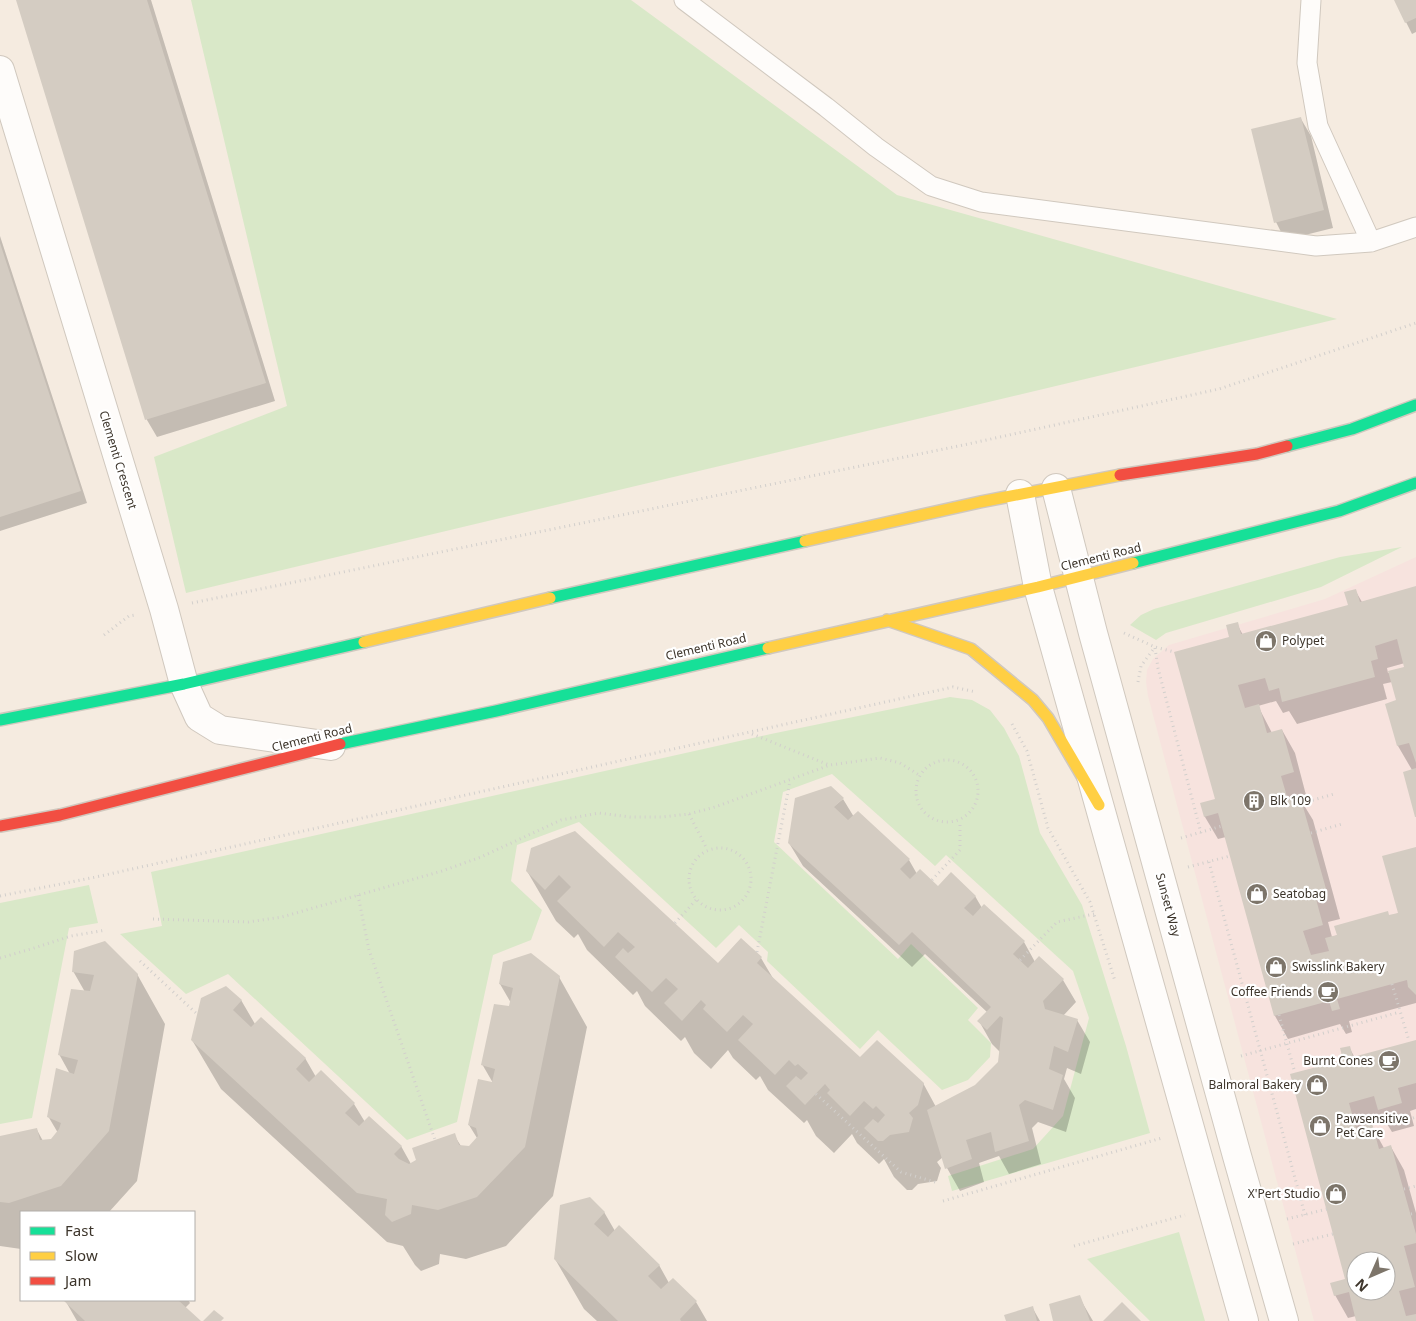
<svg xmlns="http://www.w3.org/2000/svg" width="1416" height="1321" font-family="'Noto Sans',sans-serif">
	<rect width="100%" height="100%" fill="#f5ebe0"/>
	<path fill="#f7e3de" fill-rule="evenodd" d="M1416 557V1321H1314L1148 696 1146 682 1147 670 1153 659 1169 645 1325 599ZM1356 1261H1386V1291H1356Z"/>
	<path fill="#d9e8c8" d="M191 0H631L897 195 1337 319 186 593 154 457 287 406Z
		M1402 547 1321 587 1166 633 1156 640 1130 625 1141 615 1154 609 1340 557Z
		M950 697 972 700 990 710 1004 728 1019 756 1040 833 1082 905 1126 1046 1150 1133 952 1191 948 1176 1033 1149 1063 1116 1089 1018 1073 971 946 855 935 866 832 774 783 792 774 842 898 959 911 944 978 1008 968 1020 991 1043 990 1057 968 1080 942 1090 878 1030 860 1049 767 961 768 952 739 925 716 948 579 822 517 845 511 881 542 910 531 940 493 955 457 1122 407 1140 228 974 186 994 120 934 162 926 151 872 771 734Z
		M89 885 98 923 69 928 32 1118 0 1124V903Z
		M1179 1232 1205 1321H1150L1087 1259Z"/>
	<path fill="#0003" fill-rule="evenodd" d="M17 0H151L275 401 157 437 147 420Z
		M1395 0H1416V32L1412 34Z
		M1301 119 1311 136 1333 228 1285 240 1276 222Z
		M0 236 87 503 0 531Z
		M1416 588V814L1412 770 1398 746V701L1392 682 1383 684 1387 699 1297 724 1289 711 1283 713 1276 701 1258 706 1272 733 1282 730 1295 753 1306 795 1299 797 1313 820 1340 919 1328 922 1332 937 1399 913 1416 848V1003L1349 1021 1352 1032 1346 1034 1340 1024 1288 1039 1275 1016 1226 837 1218 839 1205 817 1201 804 1216 800 1230 638 1237 624 1243 635 1350 606 1355 590 1362 602ZM1405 663 1406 667 1388 673 1387 668Z
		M843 799 854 817 909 860 917 874 938 888 975 896 982 908 1024 942 1035 962 1063 980 1076 1002 1063 1016 1077 1020 1090 1042 1081 1074 1067 1068 1064 1079 1075 1098 1066 1132 1038 1122 1032 1128 1041 1164 1009 1174 999 1156 979 1163 984 1182 960 1191 947 1168 943 1157 937 1162 941 1168 937 1181 918 1184 912 1190H907L894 1177 884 1159 879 1164 857 1143 852 1134 834 1153 816 1136 807 1120 804 1123 768 1090 760 1076 756 1080 733 1058 728 1050 711 1069 694 1053 685 1037 681 1041 645 1006 637 991 633 995 587 950 578 934 574 938 556 921 527 871 532 849 718 964 741 939 761 958 774 980 860 1059 923 1083 936 1107 975 1086 999 1062 1000 1052 992 1044 979 1021 987 1012 925 954 912 967 803 866 789 843Z
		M73 971 137 974 165 1024 137 1181 109 1212H21V1249L0 1246V1138L37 1130 43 1141 51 1140 58 1133 48 1116 70 1074 59 1054 85 992Z
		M559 977 587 1027 553 1196 506 1246 466 1259 440 1254 439 1264 421 1271 415 1265 403 1246 387 1242 221 1089 192 1040 241 1000 255 1024 305 1058 316 1077 321 1072 354 1104 365 1122 401 1146 411 1164 454 1135 461 1146 470 1147 477 1138 469 1125 493 1083 482 1064 511 1003 500 984Z
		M1416 1041V1109L1410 1111 1414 1126 1392 1132 1384 1119 1370 1123 1384 1148 1391 1147 1404 1170 1416 1213V1321H1358L1356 1316 1348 1318 1335 1295 1347 1280 1344 1061 1349 1047 1355 1058ZM1356 1261H1386V1291H1356Z
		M604 1212 615 1231 659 1265 669 1283 673 1279 696 1302 707 1321H597L584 1309 555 1259Z
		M1079 1297 1093 1321H1055Z
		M65 1300H188L190 1303 185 1308 199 1321H77Z
		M1032 1307 1040 1321H1007Z"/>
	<path fill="#d4ccc2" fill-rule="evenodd" d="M16 0H147L266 383 145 420Z
		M1394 0H1416V18L1405 23Z
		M1301 117 1324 210 1274 223 1251 129Z
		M0 243 81 491 0 517Z
		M1416 586V763L1409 743 1397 746 1385 704 1396 700 1388 671 1404 667 1397 639 1375 646 1378 659 1371 661 1375 677 1282 702 1279 688 1269 691 1265 678 1238 685 1245 708 1259 704 1267 733 1282 729 1294 772 1281 776 1288 800 1300 796 1328 896 1316 899 1323 925 1303 931 1311 955 1329 951 1325 938 1337 935 1334 926 1388 911 1389 915 1398 913 1382 856 1416 847V995L1408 987 1407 980 1337 999 1340 1009 1332 1011 1329 1001 1274 1016 1218 813 1204 817 1200 803 1215 799 1174 652 1229 637 1226 625 1238 622 1241 634 1348 605 1344 592 1356 589 1360 602Z
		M1416 768V817H1415L1403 772Z
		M831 786 844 798 834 807 848 820 858 811 910 859 900 869 910 879 920 869 938 886 951 872 976 896 964 908 973 916 984 904 1025 941 1013 954 1028 968 1039 956 1064 979 1043 1001 1045 1009 1078 1019 1068 1052 1054 1046 1049 1069 1063 1075 1053 1110 1025 1100 1019 1105 1029 1141 995 1152 991 1132 966 1140 972 1159 945 1169 927 1110 975 1085 998 1062 1003 1018 1000 1016 987 1030 977 1021 991 1007 912 932 899 945 788 843 795 798Z
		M575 831 718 963 741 938 762 957 757 963 860 1057 877 1040 924 1083 918 1105 909 1113 913 1118 909 1132 890 1135 883 1141H878L864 1128 873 1119 878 1123 885 1115 876 1106 873 1109 864 1101 850 1116 827 1093 830 1090 825 1084 805 1105 786 1086 796 1076 801 1080 808 1073 798 1064 795 1066 789 1060 775 1075 738 1040 753 1024 743 1015 727 1032 703 1009 706 1005 701 1000 682 1021 664 1003 678 989 666 978 652 992 615 957 623 948 628 953 635 947 618 932 604 947 557 901 571 887 559 875 545 890 526 871 531 848Z
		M105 941 138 974 109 1131 61 1186 9 1203 0 1202V1136L37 1128 40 1140 51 1139 59 1129 61 1123 47 1117 56 1068 74 1074 78 1060 58 1055 71 989 90 991 94 975 72 972 74 951Z
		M531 953 560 976 525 1147 477 1197 438 1210 412 1205 411 1214 392 1222 385 1215 387 1199 357 1193 191 1040 201 998 226 986 242 1000 233 1010 251 1027 261 1017 306 1058 296 1069 309 1082 321 1070 355 1103 345 1113 359 1126 369 1116 402 1146 394 1154 399 1159 409 1164 416 1160 412 1148 455 1133 459 1145 469 1146 478 1136 476 1128 468 1125 478 1079 492 1082 495 1069 481 1065 494 1004 509 1006 513 988 499 984 503 962Z
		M1416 1040V1083L1398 1088 1402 1103 1378 1110 1374 1096 1349 1103 1356 1128 1372 1123 1379 1149 1391 1145 1416 1234V1243L1404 1246 1415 1287 1399 1291 1406 1316 1416 1314V1321H1356L1349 1292 1334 1296 1330 1283 1345 1279 1290 1074 1343 1060 1340 1048 1350 1046 1353 1057ZM1356 1261H1386V1291H1356Z
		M590 1197 605 1212 594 1224 608 1237 619 1225 660 1265 648 1276 661 1289 673 1278 697 1301 680 1319 681 1321H618L554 1259 560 1205Z
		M1080 1295 1090 1321H1053L1049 1304Z
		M63 1300H178L201 1321H85Z
		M1122 1302 1141 1321H1103Z
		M1033 1306 1037 1321H1006L1004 1315Z
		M214 1310 224 1318 221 1321H203Z"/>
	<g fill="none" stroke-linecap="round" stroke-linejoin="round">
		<g stroke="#d0c8be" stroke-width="21">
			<path id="lane" d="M684 0 826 107 876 147 931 186 981 202 1316 246 1371 242 1416 227
				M1311 0 1307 63 1318 126 1371 242"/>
		</g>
		<g stroke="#d0c8be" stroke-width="30">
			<path id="street" d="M0 70 164 609 184 684 199 717 220 730 331 746
				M1056 488 1093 633 1237 1156 1284 1321
				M1020 494 1038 587 1244 1321"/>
		</g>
		<g stroke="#d0c8be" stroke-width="14">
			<path id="fast" d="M1287 446 1352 429 1416 405
				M1133 563 1339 511 1416 483
				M550 598 805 541
				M0 720 184 684 364 642
				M340 744 496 711 768 648"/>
		</g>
		<g stroke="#d0c8be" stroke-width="14">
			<path id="slow" d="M805 541 980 502 1120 475
				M887 620 971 649 1033 700 1048 718 1099 805
				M364 642 550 598
				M768 648 1038 587 1133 563"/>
		</g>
		<g stroke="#d0c8be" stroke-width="14">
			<path id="jam" d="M1120 475 1257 454 1287 446
				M0 826 60 815 340 744"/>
		</g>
		<path stroke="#d2cfcc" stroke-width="3" stroke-dasharray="1 4" stroke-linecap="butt" d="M192 603 968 444 1219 389 1416 323
			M1124 633 1155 647 1174 652
			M104 635 129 616 135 615
			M1155 648 1158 668 1201 833
			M1138 682 1141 666 1155 647
			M1012 724 1027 751 1048 828 1090 902 1115 981
			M752 734 829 765
			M916 791a31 31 0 1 1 62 0a31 31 0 1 1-62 0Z
			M1303 803 1334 794
			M689 814 707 849
			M1311 833 1342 824
			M1181 838 1222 826
			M689 879a31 31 0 1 1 62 0a31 31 0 1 1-62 0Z
			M1209 862 1305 1215
			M1188 867 1230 856
			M932 880 960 850V821
			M358 895 369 950 435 1140
			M0 896 96 877 953 687 976 692
			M153 919 248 922 282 917 442 871 481 857 561 820 599 813 630 817H662L689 814 715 807 830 765 880 758 900 763 919 775
			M675 923 696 900
			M757 952 790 781
			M0 958 31 949 71 936 106 930
			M1020 960 1057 922 1094 914
			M140 961 197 1014
			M1392 984 1409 1041
			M1279 1015 1295 1073
			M1241 1056 1400 1012
			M816 1094 901 1172 938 1183
			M1413 1118 1416 1117
			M1404 1189 1416 1186
			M943 1201 1162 1138
			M1411 1214 1416 1213
			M1287 1219 1327 1209
			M1293 1244 1333 1234
			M1074 1246 1185 1215"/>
		<use href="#lane" stroke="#fefcfa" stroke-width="19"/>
		<use href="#street" stroke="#fefcfa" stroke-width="28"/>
		<use href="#fast" stroke="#16e098" stroke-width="11"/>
		<use href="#slow" stroke="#ffcf43" stroke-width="11"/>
		<use href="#jam" stroke="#f24e42" stroke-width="11"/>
	</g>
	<defs>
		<g id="shop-disc" transform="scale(1.125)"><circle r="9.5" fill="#7d756a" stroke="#fff"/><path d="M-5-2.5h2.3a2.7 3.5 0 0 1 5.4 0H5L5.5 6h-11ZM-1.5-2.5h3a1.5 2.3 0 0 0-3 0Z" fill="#fff"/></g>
		<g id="building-disc" transform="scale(1.125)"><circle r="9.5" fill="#7d756a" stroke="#fff"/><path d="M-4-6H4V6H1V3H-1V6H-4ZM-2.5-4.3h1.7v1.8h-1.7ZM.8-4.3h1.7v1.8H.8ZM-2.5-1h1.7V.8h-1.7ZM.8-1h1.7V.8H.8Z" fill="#fff"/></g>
		<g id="cafe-disc" transform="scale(1.125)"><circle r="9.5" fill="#7d756a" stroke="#fff"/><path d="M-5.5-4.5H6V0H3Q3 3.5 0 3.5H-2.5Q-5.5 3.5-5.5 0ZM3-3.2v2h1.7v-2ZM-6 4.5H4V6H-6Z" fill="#fff"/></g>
	</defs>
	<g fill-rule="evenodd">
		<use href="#shop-disc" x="1266" y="641"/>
		<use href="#building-disc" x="1254" y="801"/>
		<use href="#shop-disc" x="1257" y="894"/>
		<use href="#shop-disc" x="1276" y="967"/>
		<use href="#cafe-disc" x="1328" y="992"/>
		<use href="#cafe-disc" x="1389" y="1061"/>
		<use href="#shop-disc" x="1317" y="1085"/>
		<use href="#shop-disc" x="1320" y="1126"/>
		<use href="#shop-disc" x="1336" y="1194"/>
	</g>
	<g text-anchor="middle" stroke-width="4.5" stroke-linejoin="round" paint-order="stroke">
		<g font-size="12" fill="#3d352b" stroke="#fff">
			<text transform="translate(118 460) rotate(73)" y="4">Clementi Crescent</text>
			<text transform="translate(1101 557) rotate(-14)" y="4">Clementi Road</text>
			<text transform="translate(706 647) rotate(-13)" y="4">Clementi Road</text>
			<text transform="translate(312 738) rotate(-14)" y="4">Clementi Road</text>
			<text transform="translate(1168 905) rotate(75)" y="4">Sunset Way</text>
		</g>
		<g font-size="12" fill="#3d352b" stroke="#fff" text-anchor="start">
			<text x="1282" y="645">Polypet</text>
			<text x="1270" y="805">Blk 109</text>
			<text x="1273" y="898">Seatobag</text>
			<text x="1292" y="971">Swisslink Bakery</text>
			<text x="1312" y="996" text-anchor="end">Coffee Friends</text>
			<text x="1373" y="1065" text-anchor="end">Burnt Cones</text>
			<text x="1301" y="1089" text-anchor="end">Balmoral Bakery</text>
			<text x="1336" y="1123">Pawsensitive<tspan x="1336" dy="14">Pet Care</tspan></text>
			<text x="1320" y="1198" text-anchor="end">X'Pert Studio</text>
		</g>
	</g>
	<rect x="20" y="1211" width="175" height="90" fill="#ffffff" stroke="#b1aeaa"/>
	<rect x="30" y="1227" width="25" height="8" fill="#16e098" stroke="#b1aeaa"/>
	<text x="65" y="1236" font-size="15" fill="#3d352b">Fast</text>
	<rect x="30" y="1252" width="25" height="8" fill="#ffcf43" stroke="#b1aeaa"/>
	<text x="65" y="1261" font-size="15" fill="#3d352b">Slow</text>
	<rect x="30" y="1277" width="25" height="8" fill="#f24e42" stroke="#b1aeaa"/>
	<text x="65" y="1286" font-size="15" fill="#3d352b">Jam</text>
	<g transform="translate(1371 1276) rotate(225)"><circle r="24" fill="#ffffff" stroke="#b1aeaa"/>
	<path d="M0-4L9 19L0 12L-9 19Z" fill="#7d756a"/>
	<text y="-8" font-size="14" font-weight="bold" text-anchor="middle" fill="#3d352b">N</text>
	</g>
</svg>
